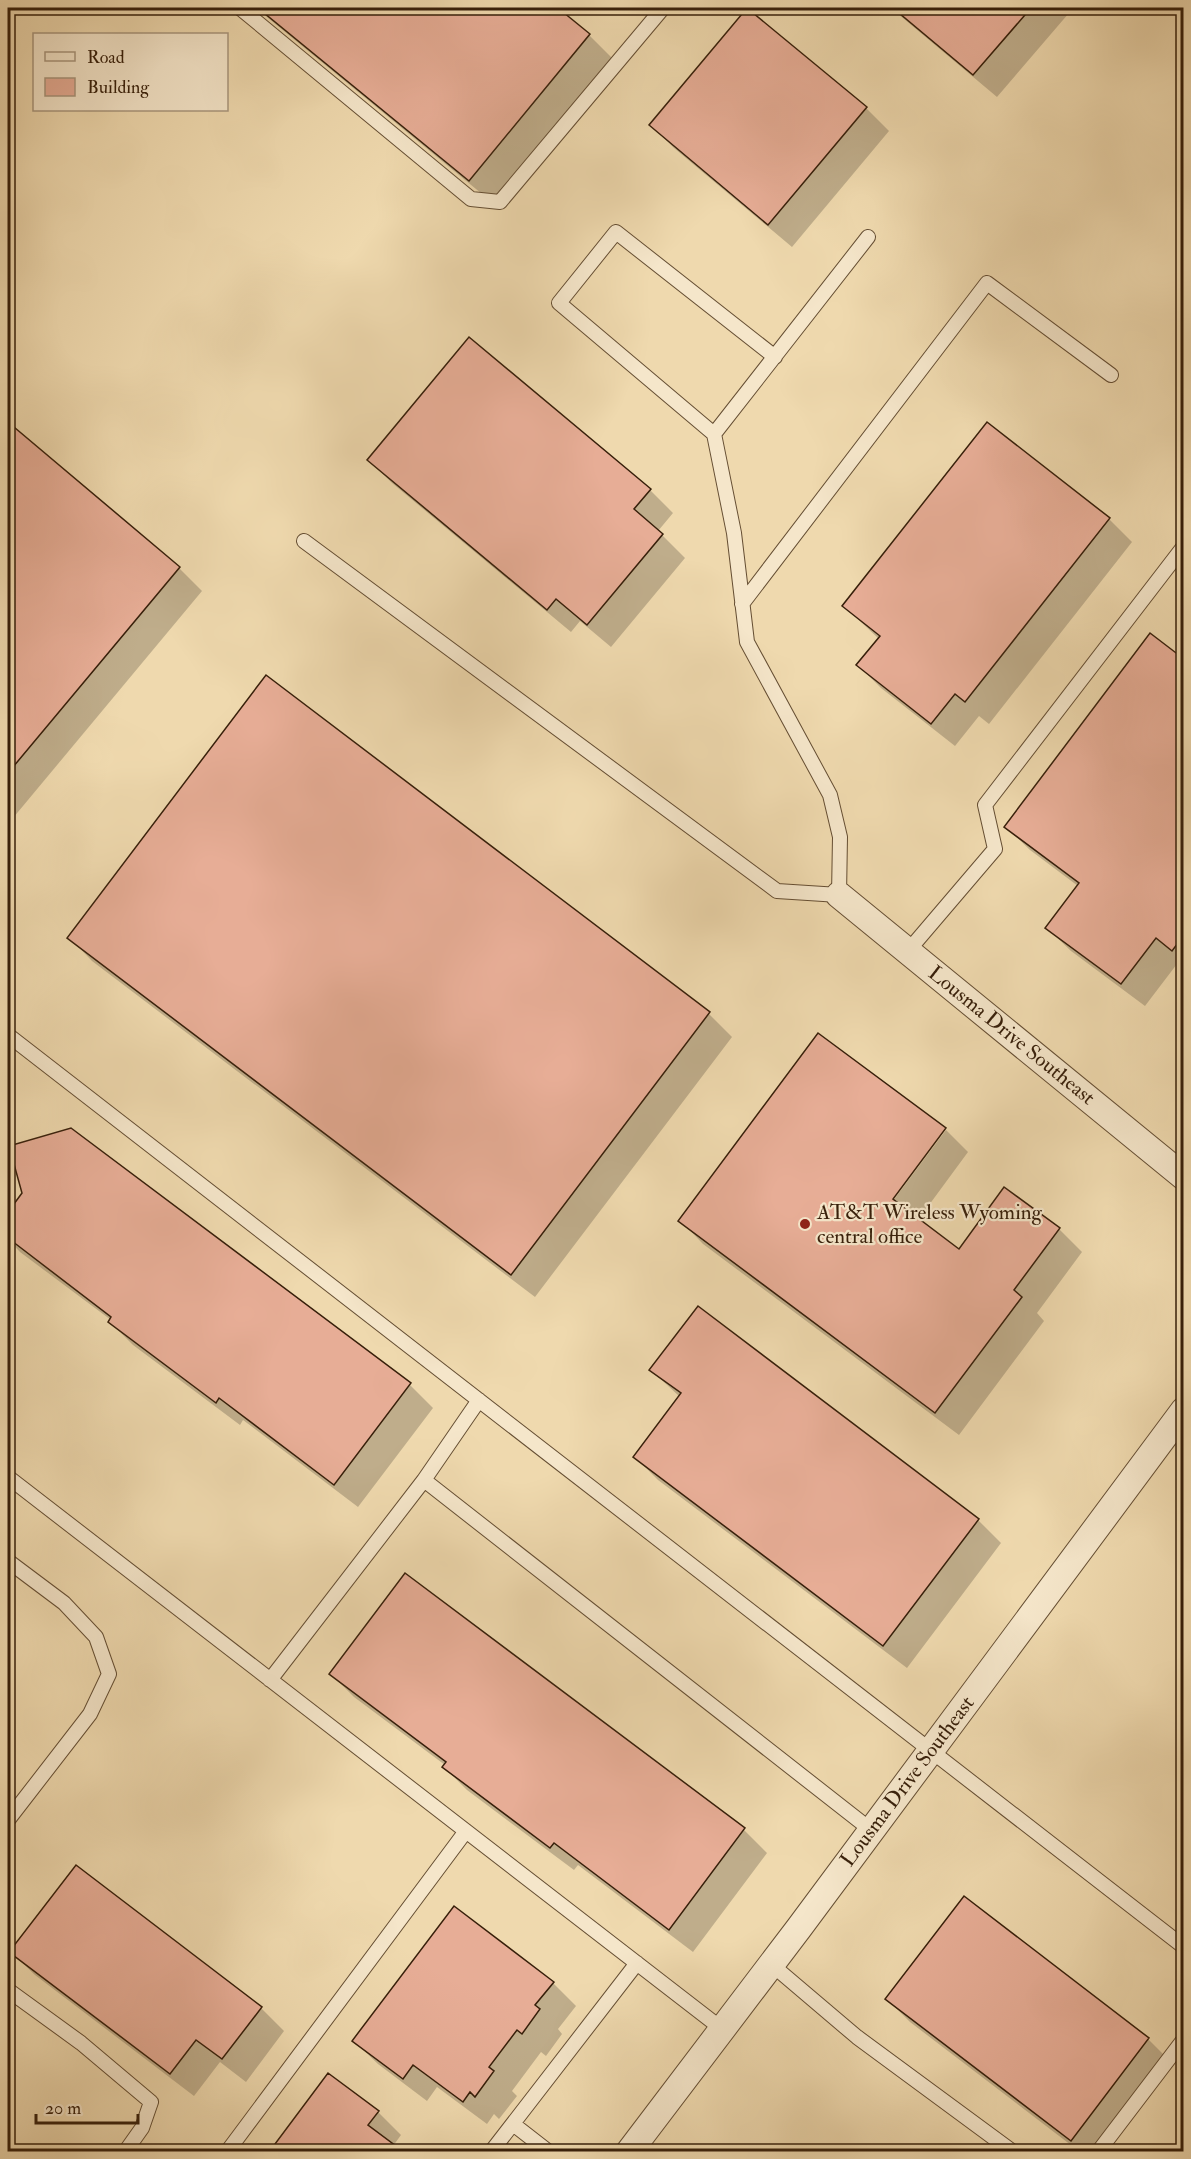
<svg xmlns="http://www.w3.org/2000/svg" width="1191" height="2159" font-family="'IM FELL Double Pica',serif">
	<rect width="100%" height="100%" fill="#efd9ae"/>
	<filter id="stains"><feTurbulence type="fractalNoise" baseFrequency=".00333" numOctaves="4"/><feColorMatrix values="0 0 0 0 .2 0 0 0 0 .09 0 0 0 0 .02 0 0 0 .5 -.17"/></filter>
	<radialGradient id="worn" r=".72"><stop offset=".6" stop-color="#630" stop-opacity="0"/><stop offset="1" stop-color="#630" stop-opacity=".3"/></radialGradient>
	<path fill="#0003" fill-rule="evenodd" d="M256 8H556L589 35 612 58 493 203Z
		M891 8H1063L1069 13 997 97Z
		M866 108 889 131 792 247 674 148 651 125Z
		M8 424 179 568 202 591 8 824Z
		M369 460 650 490 673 513 658 531 685 558 611 647 580 621 571 632 392 483Z
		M1109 519 1132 542 989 724 979 716 955 746 881 688 858 665 879 639 844 606Z
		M1184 661V963L1180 960 1145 1006 1071 951 1047 928 1078 886 1030 850 1006 827Z
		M267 677 709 1014 732 1037 535 1297 92 961 69 937Z
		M945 1129 968 1152 918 1220 959 1251 1059 1229 1082 1252 1037 1313 1044 1321 959 1435 703 1244 680 1220ZM942 1130H946L889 1206 887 1204Z
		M24 1193 410 1385 433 1408 358 1507 243 1420 240 1425 133 1345 110 1322 111 1320 20 1252 8 1239V1215Z
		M651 1370 978 1520 1001 1543 907 1668 658 1480 635 1457 680 1397Z
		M405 1575 744 1830 767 1853 693 1952 578 1865 574 1870 467 1790 444 1767 445 1765 354 1697 331 1674Z
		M11 1952 261 2008 284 2031 246 2082 220 2062 194 2096 35 1975Z
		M553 1983 576 2006 558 2029 562 2034 546 2056 541 2052 512 2091 517 2096 499 2119 494 2114 487 2124 437 2087 427 2101 378 2064 354 2041Z
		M887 1999 1148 2039 1171 2062 1103 2152H1080L910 2022Z
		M329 2075 378 2112 401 2135 393 2146 271 2152Z"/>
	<path fill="#e7ad96" stroke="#371f0a" stroke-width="1.5" d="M258 8H558L590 34 469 181Z
		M747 8 867 107 768 225 649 125Z
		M893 8H1031L973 75Z
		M469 337 651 489 634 509 663 534 587 625 556 599 547 610 367 460Z
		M8 422 180 567 8 773Z
		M987 422 1110 518 965 702 955 694 931 724 856 665 880 636 842 606Z
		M1150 633 1184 659V935L1172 951 1156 938 1121 984 1045 928 1079 883 1004 827Z
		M266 675 710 1012 511 1275 67 938Z
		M818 1033 946 1128 893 1199 959 1249 1004 1187 1060 1228 1014 1290 1022 1297 935 1413 678 1221Z
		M71 1128 411 1383 334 1485 219 1398 216 1403 108 1322 111 1317 8 1238V1212L22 1193 9 1146Z
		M698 1306 979 1519 883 1646 633 1457 681 1393 649 1370Z
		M405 1573 745 1828 669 1930 554 1843 550 1848 442 1767 446 1762 329 1674Z
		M76 1865 262 2007 222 2059 196 2040 170 2074 9 1952Z
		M964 1896 1149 2038 1071 2141 885 1999Z
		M454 1906 554 1982 535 2005 540 2009 522 2034 517 2030 489 2067 494 2071 475 2097 470 2092 463 2102 413 2065 403 2079 352 2041Z
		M328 2073 379 2111 368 2125 404 2152H269Z"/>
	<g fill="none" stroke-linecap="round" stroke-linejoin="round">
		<g stroke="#654e33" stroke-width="16">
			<path id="service" d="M240 8 471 199 500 202 663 8
				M714 434 559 303 616 232 775 357
				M304 541 777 891 839 895 840 837 830 795 747 642 734 533 714 434 868 237
				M742 604 987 283 1111 375
				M908 951 995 849 985 805 1184 546
				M8 1035 1184 1947
				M8 1477 722 2029
				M424 1480 479 1400
				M8 1561 64 1603 96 1637 109 1674 90 1714 8 1820
				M270 1680 424 1480 871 1830
				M771 1964 857 2037 1013 2152
				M8 1990 81 2043 151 2102 142 2128 125 2152
				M513 2124 549 2152
				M227 2152 466 1831
				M491 2152 637 1963
				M1098 2152 1184 2039"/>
		</g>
		<g stroke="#654e33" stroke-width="28">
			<path id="minor" d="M839 895 1184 1177
				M629 2152 799 1928 1184 1410"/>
		</g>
		<use href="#service" stroke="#f5e6ca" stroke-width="14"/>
		<use href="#minor" stroke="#f5e6ca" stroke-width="26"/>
	</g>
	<circle fill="#8f2418" stroke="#f5e6ca" stroke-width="2" cx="805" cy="1224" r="6"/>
	<g text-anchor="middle" stroke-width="4.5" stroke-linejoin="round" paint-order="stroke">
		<g font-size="21" fill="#371f0a" stroke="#f5e6ca">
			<text transform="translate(1012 1035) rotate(39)" y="7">Lousma Drive Southeast</text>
			<text transform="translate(907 1781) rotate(-53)" y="7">Lousma Drive Southeast</text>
		</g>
		<g font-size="21" fill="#371f0a" stroke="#f5e6ca" text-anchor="start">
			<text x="817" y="1219">AT&amp;T Wireless Wyoming<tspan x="817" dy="24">central office</tspan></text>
		</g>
	</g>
	<rect width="1191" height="2159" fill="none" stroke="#efd9ae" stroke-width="30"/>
	<rect x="9" y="9" width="1173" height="2141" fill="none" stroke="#371f0a" stroke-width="3"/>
	<rect x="15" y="15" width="1161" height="2129" fill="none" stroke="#371f0a" stroke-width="1.5"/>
	<rect x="33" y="33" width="195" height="78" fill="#f5e6ca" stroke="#a9967d" stroke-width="1.5"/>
	<rect x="45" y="52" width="30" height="9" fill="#f5e6ca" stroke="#a9967d" stroke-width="1.5"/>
	<text x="87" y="63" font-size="18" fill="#371f0a">Road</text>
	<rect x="45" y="78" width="30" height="18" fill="#e7ad96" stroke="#a9967d" stroke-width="1.5"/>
	<text x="87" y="93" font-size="18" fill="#371f0a">Building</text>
	<path d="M36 2114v9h102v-9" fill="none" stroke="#371f0a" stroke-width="3"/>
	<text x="45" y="2114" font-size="18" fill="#371f0a" stroke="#f5e6ca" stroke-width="4.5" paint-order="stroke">20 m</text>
	<rect width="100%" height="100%" filter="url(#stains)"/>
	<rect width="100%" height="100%" fill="url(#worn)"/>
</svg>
